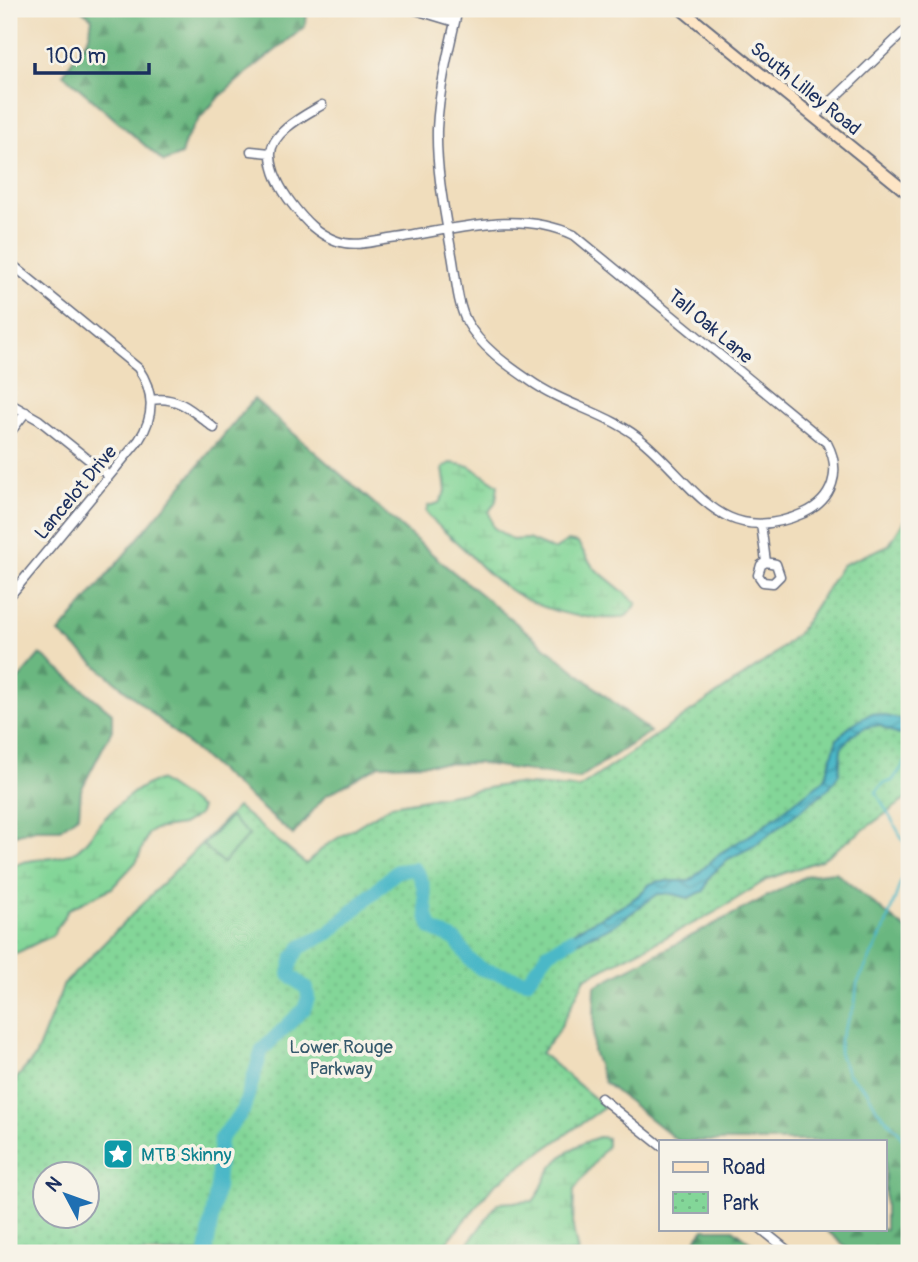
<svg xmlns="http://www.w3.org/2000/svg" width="918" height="1262" font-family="Pangolin,sans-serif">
	<defs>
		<pattern id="forest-firs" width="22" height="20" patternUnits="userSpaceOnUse" patternTransform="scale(1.75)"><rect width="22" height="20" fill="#6ab780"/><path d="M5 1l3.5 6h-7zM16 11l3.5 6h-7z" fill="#56956c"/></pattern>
		<pattern id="wetland-marsh" width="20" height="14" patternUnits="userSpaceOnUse" patternTransform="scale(1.75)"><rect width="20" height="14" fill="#83d698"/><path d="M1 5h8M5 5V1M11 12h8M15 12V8" fill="none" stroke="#71b885"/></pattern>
		<pattern id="park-dots" width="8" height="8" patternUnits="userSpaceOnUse" patternTransform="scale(1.75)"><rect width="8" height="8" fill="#83d698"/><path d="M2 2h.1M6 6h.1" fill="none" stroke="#71b885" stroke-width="1.8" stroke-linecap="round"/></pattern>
		<pattern id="water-waves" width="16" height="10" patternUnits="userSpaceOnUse" patternTransform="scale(1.75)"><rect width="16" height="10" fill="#4cb8c7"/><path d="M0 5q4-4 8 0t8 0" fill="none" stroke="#3e96a5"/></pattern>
	</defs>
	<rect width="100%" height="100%" fill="#f7f3e8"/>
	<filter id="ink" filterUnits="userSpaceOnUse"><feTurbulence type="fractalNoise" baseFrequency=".0143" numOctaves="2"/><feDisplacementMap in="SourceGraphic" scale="14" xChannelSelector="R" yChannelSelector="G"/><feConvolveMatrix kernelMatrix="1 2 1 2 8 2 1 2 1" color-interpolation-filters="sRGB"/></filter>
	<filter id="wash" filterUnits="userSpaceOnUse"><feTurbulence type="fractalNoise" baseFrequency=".00686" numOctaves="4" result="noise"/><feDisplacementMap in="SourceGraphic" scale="28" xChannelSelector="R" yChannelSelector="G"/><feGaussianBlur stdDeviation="1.57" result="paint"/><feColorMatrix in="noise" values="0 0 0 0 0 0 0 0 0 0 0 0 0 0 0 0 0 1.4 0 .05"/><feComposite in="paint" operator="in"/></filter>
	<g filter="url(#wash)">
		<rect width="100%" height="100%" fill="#f0ddbc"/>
		<path fill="url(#forest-firs)" stroke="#42736f" stroke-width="2" d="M80 9H308L305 26C270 58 189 108 181 155L164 162 63 74 89 36 92 18Z
			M254 399 446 566 650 732 578 779 478 763 380 765 325 796 293 835 59 633Z
			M40 654 112 713V730L81 790 79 815 60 829H35L9 837V690Z
			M835 872 909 932V1253H853L825 1229H885V1141H678L604 1082 593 1051 595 986 808 875Z
			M704 1229H733L765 1253H685Z"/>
		<path fill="url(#wetland-marsh)" stroke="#4f827b" stroke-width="2" d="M451 463 469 466 498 485 496 501 489 512 493 527 512 540 528 539 554 550 568 541 578 543 593 567 637 603C628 620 620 619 602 618 547 617 504 594 468 553 454 539 438 528 426 512L428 506 439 503 446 491 443 468Z
			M159 780 201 808 198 815 182 825 155 829 148 834 137 861 112 888 69 909 53 935 9 957V868C30 855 56 863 77 850 87 843 94 830 102 821 117 805 138 785 159 780Z
			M599 1137 607 1138V1146L574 1190 573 1228 578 1253H461L498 1203 533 1201C543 1189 542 1183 549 1172 560 1154 580 1143 599 1137Z"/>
		<path fill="url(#park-dots)" stroke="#4f827b" stroke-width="2" fill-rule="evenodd" d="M909 513V797L821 860 768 879 714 913 585 978 558 1032 541 1053 605 1107 494 1185 438 1253H9V1087L35 1057 64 984 237 807 306 864 325 846 392 805 510 784 579 788 771 657 799 632 842 565 889 545ZM46 1174H88V1216H46Z"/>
		<path fill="#83d698" stroke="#4f827b" stroke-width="2" d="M230 817 249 835 223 863 203 845Z"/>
		<path fill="url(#water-waves)" stroke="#347492" stroke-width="2" d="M872 713 903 720 909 718V730L898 735 879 725 864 728 852 735 841 748 839 774 828 789 754 846 728 859 710 876 704 891 688 898 673 894H658L613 926 575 943 556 947C582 919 626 913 650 884L659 881H690L720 853 755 832 825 779 837 739 851 725Z"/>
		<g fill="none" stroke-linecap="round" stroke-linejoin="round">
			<path stroke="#4cb8c7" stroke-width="2.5" d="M909 758 892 781 883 784 876 792 907 847 908 861 884 930 857 984 855 1004 840 1039 839 1053 848 1074 867 1091 878 1111 898 1131 909 1149"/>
			<path stroke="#4cb8c7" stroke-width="14" d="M206 1253 217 1187 220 1139 243 1111 262 1050 304 1009 308 998 307 989 289 974 293 957 301 947 329 933 397 871 414 869C430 884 421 911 432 929L456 940 470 960 481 969 527 981 548 953 572 939"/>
		</g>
	</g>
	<g filter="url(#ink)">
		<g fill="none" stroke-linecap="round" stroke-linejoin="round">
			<g stroke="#666c7f" stroke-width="11">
				<path id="street" d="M412 9 455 22
					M322 105C305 115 269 133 271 156 272 173 282 191 292 204 305 221 317 234 337 241 353 247 373 242 390 239 451 231 516 208 574 235L827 443C842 471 833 500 804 513 723 549 697 488 645 443 611 413 565 406 529 380 507 365 480 346 467 322 457 304 456 276 452 255 445 214 436 171 437 129 439 89 449 48 458 9
					M815 117 909 27
					M251 151 270 153
					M9 262 138 368C154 391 155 416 139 440L9 597
					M151 400C178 395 194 412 214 428
					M9 403 39 420 109 476
					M9 434 26 412
					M761 524 766 562 761 565 758 575 763 582 773 583 780 576 776 564 766 562
					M601 1098 661 1146
					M761 1229 791 1253"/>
			</g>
			<g stroke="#666c7f" stroke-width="14">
				<path id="secondary" d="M681 9 909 194"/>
			</g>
			<use href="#street" stroke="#fff" stroke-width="8"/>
			<use href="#secondary" stroke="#fde5c5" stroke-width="10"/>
		</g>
	</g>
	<defs>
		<g id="sight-square" transform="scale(1.575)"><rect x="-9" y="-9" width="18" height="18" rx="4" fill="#0f9aa8" stroke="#f7f3e8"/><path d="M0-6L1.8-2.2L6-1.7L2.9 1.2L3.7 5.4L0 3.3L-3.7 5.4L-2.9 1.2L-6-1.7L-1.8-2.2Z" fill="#fff"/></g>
	</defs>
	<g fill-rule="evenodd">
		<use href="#sight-square" x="118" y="1154"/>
	</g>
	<g text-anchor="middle" stroke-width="7" stroke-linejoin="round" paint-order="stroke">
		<g font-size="19" fill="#1b2f5e" stroke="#f7f3e8">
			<text transform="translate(806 88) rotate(39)" y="7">South Lilley Road</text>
			<text transform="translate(711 326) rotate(40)" y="7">Tall Oak Lane</text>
			<text transform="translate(75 492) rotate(-50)" y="7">Lancelot Drive</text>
		</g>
		<g font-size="19" fill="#35596c" stroke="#f7f3e8">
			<text x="341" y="1053">Lower Rouge<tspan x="341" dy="22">Parkway</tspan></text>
		</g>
		<g font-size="19" fill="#0d838f" stroke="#f7f3e8" text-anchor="start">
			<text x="141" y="1161">MTB Skinny</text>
		</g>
	</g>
	<rect width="918" height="1262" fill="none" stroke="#f7f3e8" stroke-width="35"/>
	<rect x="659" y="1140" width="228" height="91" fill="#f7f3e8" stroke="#9fa5b1" stroke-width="2"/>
	<rect x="673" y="1162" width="35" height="10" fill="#fde5c5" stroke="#9fa5b1" stroke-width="2"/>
	<text x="722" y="1174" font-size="21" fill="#1b2f5e">Road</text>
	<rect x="673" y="1192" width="35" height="21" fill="url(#park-dots)" stroke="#9fa5b1" stroke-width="2"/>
	<text x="722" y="1210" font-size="21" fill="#1b2f5e">Park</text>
	<g transform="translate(66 1195) rotate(311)"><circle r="33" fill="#f7f3e8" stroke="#9fa5b1" stroke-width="2"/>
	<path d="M0-5L12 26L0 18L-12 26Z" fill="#1f6fb2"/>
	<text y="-10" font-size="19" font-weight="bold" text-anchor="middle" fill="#1b2f5e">N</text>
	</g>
	<path d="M35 63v10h114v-10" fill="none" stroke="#1b2f5e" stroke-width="3.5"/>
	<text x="46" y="63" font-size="21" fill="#1b2f5e" stroke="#f7f3e8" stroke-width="5" paint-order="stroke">100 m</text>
</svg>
